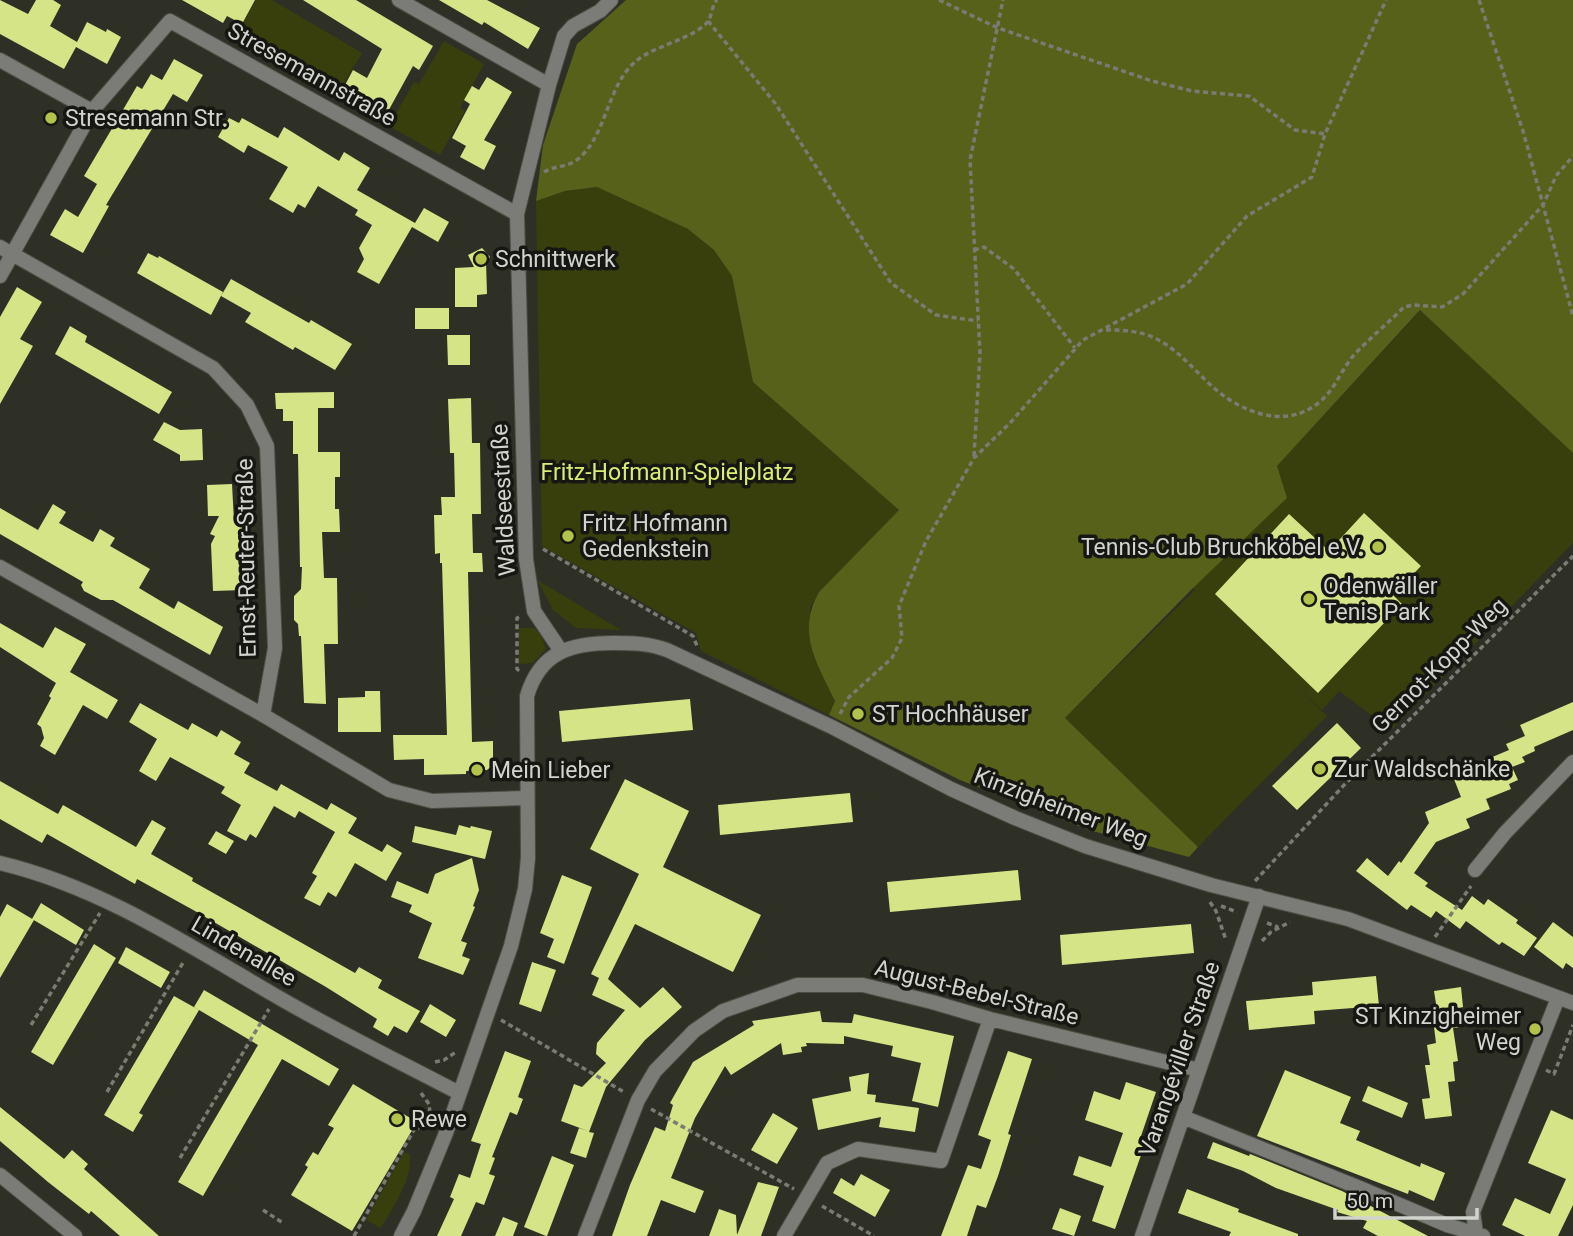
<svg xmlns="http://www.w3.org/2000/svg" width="1573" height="1236" font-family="Roboto,sans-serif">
	<rect width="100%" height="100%" fill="#2e3026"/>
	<path fill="#393f0c" d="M256 0H272L362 53 336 96 235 38Z
		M444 41 484 64 460 108 465 111 440 155 389 126 414 82 419 84Z
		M597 187 688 229 714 250 732 276 753 382 899 510 819 592 810 608 814 656 835 701 829 715 701 651 696 633 542 546 536 201 565 191Z
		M1421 310 1573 453V543L1391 730 1339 691 1322 710 1287 677 1327 716 1198 847 1065 718 1195 590 1193 588 1277 466Z
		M537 580 621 630 576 628 553 610Z
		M519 628H534L541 635 546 649 533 663 519 664Z
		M404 1152 410 1155C412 1181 393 1207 381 1228L366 1220Z"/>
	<path fill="#586119" d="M626 0H1573V453L1420 310 1277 466 1287 498 1193 588 1065 718 1198 847 1189 857 1089 830 960 780 829 715 835 701C817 663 796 633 819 592L899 510 753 382 732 276 714 250 688 229 597 187 565 191 536 201 543 145 577 44Z"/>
	<path fill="#d5e487" d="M0 0 28 14 36 0H53L61 5 50 26 77 42 87 22 106 32 107 29 121 37 107 64 76 47 64 69 0 34Z
		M182 0H255L242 24 227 16 223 23Z
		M303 0H356L433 46 419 70 413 66 386 115 355 98 358 93 345 85 353 70 367 78 382 49Z
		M439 0H487L540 28 528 49 484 22 482 25Z
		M174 59 203 75 187 102 173 94 106 205 109 206 83 253 50 235 65 209 78 217 97 184 84 176 137 86 142 89 151 74 162 80Z
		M487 77 512 92 484 140 496 146 484 170 460 157 466 146 452 138 470 104 464 100 472 86 479 90Z
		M229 118 239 123 242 118 278 138 284 127 339 161 344 152 370 168 357 190 415 223 424 208 449 222 438 242 412 227 379 284 357 272 364 259 359 248 372 225 355 215 358 210 318 186 305 208 298 204 293 213 269 199 288 167 248 145 244 153 218 137Z
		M482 248 490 257 486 262 487 294 477 295V307H455V268L474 267 468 255Z
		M148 253 158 258 159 256 223 292 211 315 137 273Z
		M231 279 309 323 311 320 352 344 335 370 295 347 293 350 245 322 251 313 221 296Z
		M17 287 42 302 20 339 33 346 0 404V317Z
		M415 308H449V329H415Z
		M70 326 87 336 85 342 172 392 159 414 55 354Z
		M447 335H470V365H448Z
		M334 392V408H318V452H340V477H335V509H339L340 532H322L324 578H337L338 644H324L326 704 304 703 301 636H299L298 624 294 620V596L301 589 302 567H300L298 454H293V421H283V409H276L275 393Z
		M471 398 472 443H480L481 514H472L473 553H482L483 572H468L472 742 493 741V765L487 770 466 771V774L424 775V759L394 760 393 735H447L442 563H440V553L435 554 434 515H442L441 497H455L454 453H450L448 399Z
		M164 422 180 430 202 429 203 460 180 461V455L153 440Z
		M232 484 234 521 242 520 244 590 213 591 211 544 215 536 210 534 219 516H208L207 485Z
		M53 504 66 512 59 523 93 542 100 529 115 538 110 546 150 569 139 588 174 609 178 601 223 627 210 655 113 600H101L84 591 81 585 83 582 0 534V508L38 530Z
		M1364 513 1421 566 1393 595 1402 604 1318 693 1215 594 1289 514 1329 551Z
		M0 623 43 648 55 627 86 644 70 672 118 700 107 719 83 705 55 755 40 746 44 738 41 727 37 724 51 698 49 696 56 683 0 647Z
		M365 691H380L381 732H338V698L365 697Z
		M690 699 693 730 562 742 559 711Z
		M1573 702V730L1534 747 1535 751 1522 757 1525 762 1512 767 1518 780 1509 784 1511 789 1486 799 1490 809 1466 819 1470 828 1436 842 1414 873 1428 883 1425 886 1462 910 1472 896 1484 905 1488 899 1518 920 1516 923 1537 938 1524 956 1502 942 1499 945 1466 921 1460 929 1436 911 1431 918 1411 905 1407 910 1356 871 1367 858 1388 876 1399 861 1401 863 1429 823 1425 812 1461 797 1452 774 1509 750 1506 744 1525 736 1520 725Z
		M140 703 188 730 192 723 217 737 221 730 241 742 234 754 250 763 244 773 277 791 281 784 327 810 331 803 357 818 348 833 382 852 387 844 402 853 386 881 355 863 336 897 328 892 320 906 304 898 317 876 312 873 335 832 299 811 295 818 274 806 256 838 250 834 246 841 227 831 241 805 221 793 225 787 170 757 156 781 139 771 157 739 129 722Z
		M1337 723 1361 748 1297 810 1272 786Z
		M625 779 689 811 663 867 761 915 733 972 635 924 608 979 640 1008 663 987 682 1007 645 1040 606 1087 589 1132 594 1133 586 1158 570 1153 579 1128 588 1131 561 1121 574 1084 582 1087 606 1063 596 1054 597 1043 625 1010 592 995 599 978 591 974 639 874 590 849Z
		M0 781 58 814 63 805 136 847 152 820 166 828 151 854 193 878 192 881 355 973 359 967 382 980 378 988 420 1011 407 1033 394 1026 388 1036 373 1027 377 1019 326 987 195 911 137 879 135 884 47 834 42 843 0 819Z
		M850 793 853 822 720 835 718 805Z
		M459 825 470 828 471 826 492 831 485 859 412 842 415 826 456 835Z
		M216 831 234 841 226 854 208 844Z
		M472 858 479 890 473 906 475 907 461 941 467 943 462 956 470 959 463 975 418 958 432 923 409 912 412 905 391 897 397 881 428 894 435 874Z
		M1018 870 1021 900 890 912 887 882Z
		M562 875 592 887 564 964 547 957 554 939 540 933Z
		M41 903 84 930 76 945 32 919Z
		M7 904 34 920 0 978V917Z
		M1553 922 1573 937V968L1566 963 1563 969 1534 947Z
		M1191 924 1194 953 1062 965 1060 935Z
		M94 944 116 958 53 1065 31 1052Z
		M126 947 170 972 161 988 118 963Z
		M532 962 556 970 541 1012 519 1004Z
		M1376 976 1379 1006 1314 1011 1315 1024 1249 1030 1246 1001 1313 995 1312 982Z
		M1461 987 1463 1007 1459 1008 1461 1027 1453 1028 1458 1061 1453 1062 1455 1081 1448 1082 1452 1116 1425 1119 1422 1099 1430 1098 1425 1065H1430L1427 1045 1436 1043 1432 1011 1437 1010 1434 991Z
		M204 990 339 1069 329 1086 282 1059 203 1196 178 1182 258 1045 194 1007Z
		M174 996 199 1010 139 1113 143 1115 133 1132 104 1115Z
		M430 1004 456 1020 446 1037 420 1022Z
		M820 1011 822 1022 852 1023 854 1014 954 1036 938 1107 912 1101 921 1063 891 1056 893 1046 844 1036V1044L806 1043 807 1046 801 1047 802 1052 783 1055 781 1043 731 1075 725 1066 695 1118 671 1178 704 1191 695 1213 661 1200 647 1236H612L630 1185 655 1127 665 1131 673 1105 670 1103 693 1062 754 1025 752 1021Z
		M505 1051 531 1061 518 1097 523 1099 517 1115 510 1112 492 1157 495 1158 489 1174 495 1176 484 1205 476 1202 461 1236H437L454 1199 450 1197 459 1174 470 1178 481 1144 471 1141Z
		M1008 1051 1032 1059 1008 1134 1011 1135 998 1176 986 1208 977 1205 967 1236H941L968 1165 981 1169 991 1140 978 1135Z
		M1285 1070 1351 1097 1340 1123 1360 1131 1356 1140 1420 1167 1421 1163 1445 1173 1434 1201 1409 1190 1408 1194 1257 1136Z
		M869 1073 867 1094 876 1095 875 1102 919 1108 915 1132 879 1127 881 1117 818 1130 812 1099 851 1091 849 1077Z
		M1126 1082 1156 1092 1140 1139 1146 1141 1115 1229 1092 1221 1104 1186 1073 1175 1079 1156 1111 1167 1123 1133 1085 1120 1094 1091 1120 1100Z
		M353 1084 417 1122 352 1231 291 1195 308 1167 305 1165 313 1152 318 1155 334 1128 328 1125Z
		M1368 1086 1408 1103 1402 1118 1362 1101Z
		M0 1107 64 1159 72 1150 88 1164 84 1169 159 1236H120L91 1211 89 1214 48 1182 0 1141Z
		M1551 1110 1573 1120V1205L1558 1236H1525L1502 1225 1515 1198 1550 1214 1566 1179 1528 1163Z
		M773 1113 798 1128 777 1164 751 1150Z
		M1213 1142 1249 1156 1250 1154 1342 1191 1428 1236H1378L1363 1228 1367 1221 1337 1212 1338 1210 1276 1188 1243 1171 1207 1158Z
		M552 1156 574 1165 547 1236H546L524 1227Z
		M861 1174 890 1190 875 1217 833 1193 841 1178 854 1186Z
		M758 1182 779 1187 761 1236H709L719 1209 736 1215 737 1235Z
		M1187 1189 1239 1209 1238 1212 1298 1234V1236H1229L1231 1232 1178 1213Z
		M1060 1208 1081 1216 1074 1236 1052 1229Z
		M503 1217 518 1223 513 1236H495Z"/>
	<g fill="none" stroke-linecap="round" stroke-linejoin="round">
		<g stroke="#4b4d44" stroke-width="16">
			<path id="minor" d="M399 0 549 85
				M0 60 92 111
				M0 247 213 368 247 405 267 446 275 648 263 715
				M0 276 92 111 170 21 517 214
				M0 567 263 715 389 790 432 801 527 798
				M561 651 534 611 526 559 517 214 549 85 564 36 573 26 600 11 611 0
				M0 863C101 887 188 945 276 996 336 1031 398 1061 459 1093
				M1475 870 1505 833 1573 762
				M1183 1117 1360 1188 1447 1225 1483 1236
				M0 1175 75 1236
				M1476 1233 1473 1212 1558 998
				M401 1236 414 1211 446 1133 511 946 525 889 528 858 527 696C540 652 571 643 613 643 632 643 648 643 667 650L832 727 951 789 1015 818 1085 846 1211 885 1348 919 1573 1003
				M585 1236 638 1100 655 1071 694 1031 723 1011 797 985H863L932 1002 990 1019 1199 1070
				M784 1236 827 1163 858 1149 941 1161 990 1019
				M1142 1236 1259 896"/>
		</g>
		<path stroke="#7a7c74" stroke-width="3.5" stroke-dasharray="5 3.5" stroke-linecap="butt" d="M939 0 998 28 1152 81 1192 91 1249 96 1295 130 1325 134
			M1479 0 1523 131 1573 316
			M708 21 775 103 891 283 936 315 978 321
			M544 172C556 165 567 168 578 159 606 137 607 86 635 62 652 46 697 38 709 20 712 13 712 6 717 0
			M974 250 984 247 1014 269 1075 348
			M1106 330C1125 330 1145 331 1162 342 1182 354 1197 373 1214 388 1240 411 1280 427 1311 408 1334 395 1339 372 1354 355 1370 338 1388 323 1404 307L1414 305 1442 307 1463 294 1543 205 1556 176 1573 156
			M974 456 980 353 970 160 1003 0
			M543 549 693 636 697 646
			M519 617 517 618V669L522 672
			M840 714 849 697 892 658 902 638 899 606 926 541 974 458 1010 423 1083 340 1187 284 1247 216 1312 177 1325 134 1386 0
			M1255 881 1346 783 1573 556
			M1210 902 1216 911 1226 940
			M1221 906 1237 912
			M1267 923 1278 927
			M1435 937 1471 886
			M1262 941 1271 932 1290 922
			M501 1020 624 1092
			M31 1025 100 913
			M435 1062 444 1060 456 1052
			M1546 1070 1554 1074 1573 1025
			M107 1092 184 961
			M421 1093 429 1104 431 1121
			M651 1109 794 1189
			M415 1128 431 1127
			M180 1158 269 1009
			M822 1206 874 1236
			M263 1210 283 1223
			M354 1236 415 1128H413"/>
		<use href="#minor" stroke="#7b7c78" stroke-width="14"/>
	</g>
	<g fill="#b3c24b" stroke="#161713" stroke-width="2.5">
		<circle cx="51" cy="118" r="7"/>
		<circle cx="481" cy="259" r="7"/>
		<circle cx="568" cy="536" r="7"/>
		<circle cx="1378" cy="547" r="7"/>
		<circle cx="1309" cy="599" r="7"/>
		<circle cx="858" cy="714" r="7"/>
		<circle cx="1320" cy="769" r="7"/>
		<circle cx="477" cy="770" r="7"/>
		<circle cx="1535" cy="1029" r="7"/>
		<circle cx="397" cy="1119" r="7"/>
	</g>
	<g text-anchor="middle" stroke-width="7" stroke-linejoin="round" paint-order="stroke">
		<g font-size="23" fill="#d1d3cd" stroke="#161713">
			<text transform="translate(312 74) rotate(29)" y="8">Stresemannstraße</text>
			<text transform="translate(503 500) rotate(-93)" y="8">Waldseestraße</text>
			<text transform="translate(246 558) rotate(-91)" y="8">Ernst-Reuter-Straße</text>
			<text transform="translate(1439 665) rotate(-45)" y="8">Gernot-Kopp-Weg</text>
			<text transform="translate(1061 807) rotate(21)" y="8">Kinzigheimer Weg</text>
			<text transform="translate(244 951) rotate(30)" y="8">Lindenallee</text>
			<text transform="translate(977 992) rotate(14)" y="8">August-Bebel-Straße</text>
			<text transform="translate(1179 1059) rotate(-71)" y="8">Varangéviller Straße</text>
		</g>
		<g font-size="23" fill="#d1d3cd" stroke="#161713" text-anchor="start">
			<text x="65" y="126">Stresemann Str.</text>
			<text x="495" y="267">Schnittwerk</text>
			<text x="582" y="531">Fritz Hofmann<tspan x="582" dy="26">Gedenkstein</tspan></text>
			<text x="1364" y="555" text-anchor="end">Tennis-Club Bruchköbel e.V.</text>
			<text x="1323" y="594">Odenwäller<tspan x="1323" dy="26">Tenis Park</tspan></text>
			<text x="872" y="722">ST Hochhäuser</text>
			<text x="1334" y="777">Zur Waldschänke</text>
			<text x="491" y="778">Mein Lieber</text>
			<text x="1521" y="1024" text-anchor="end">ST Kinzigheimer<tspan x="1521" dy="26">Weg</tspan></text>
			<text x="411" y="1127">Rewe</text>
		</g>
		<g font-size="23" fill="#dbec73" stroke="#161713">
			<text x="667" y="480">Fritz-Hofmann-Spielplatz</text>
		</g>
	</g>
	<path d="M1335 1208v10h142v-10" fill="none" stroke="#d1d3cd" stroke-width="3.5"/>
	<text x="1346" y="1208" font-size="21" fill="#d1d3cd" stroke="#161713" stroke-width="5" paint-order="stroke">50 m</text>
</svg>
